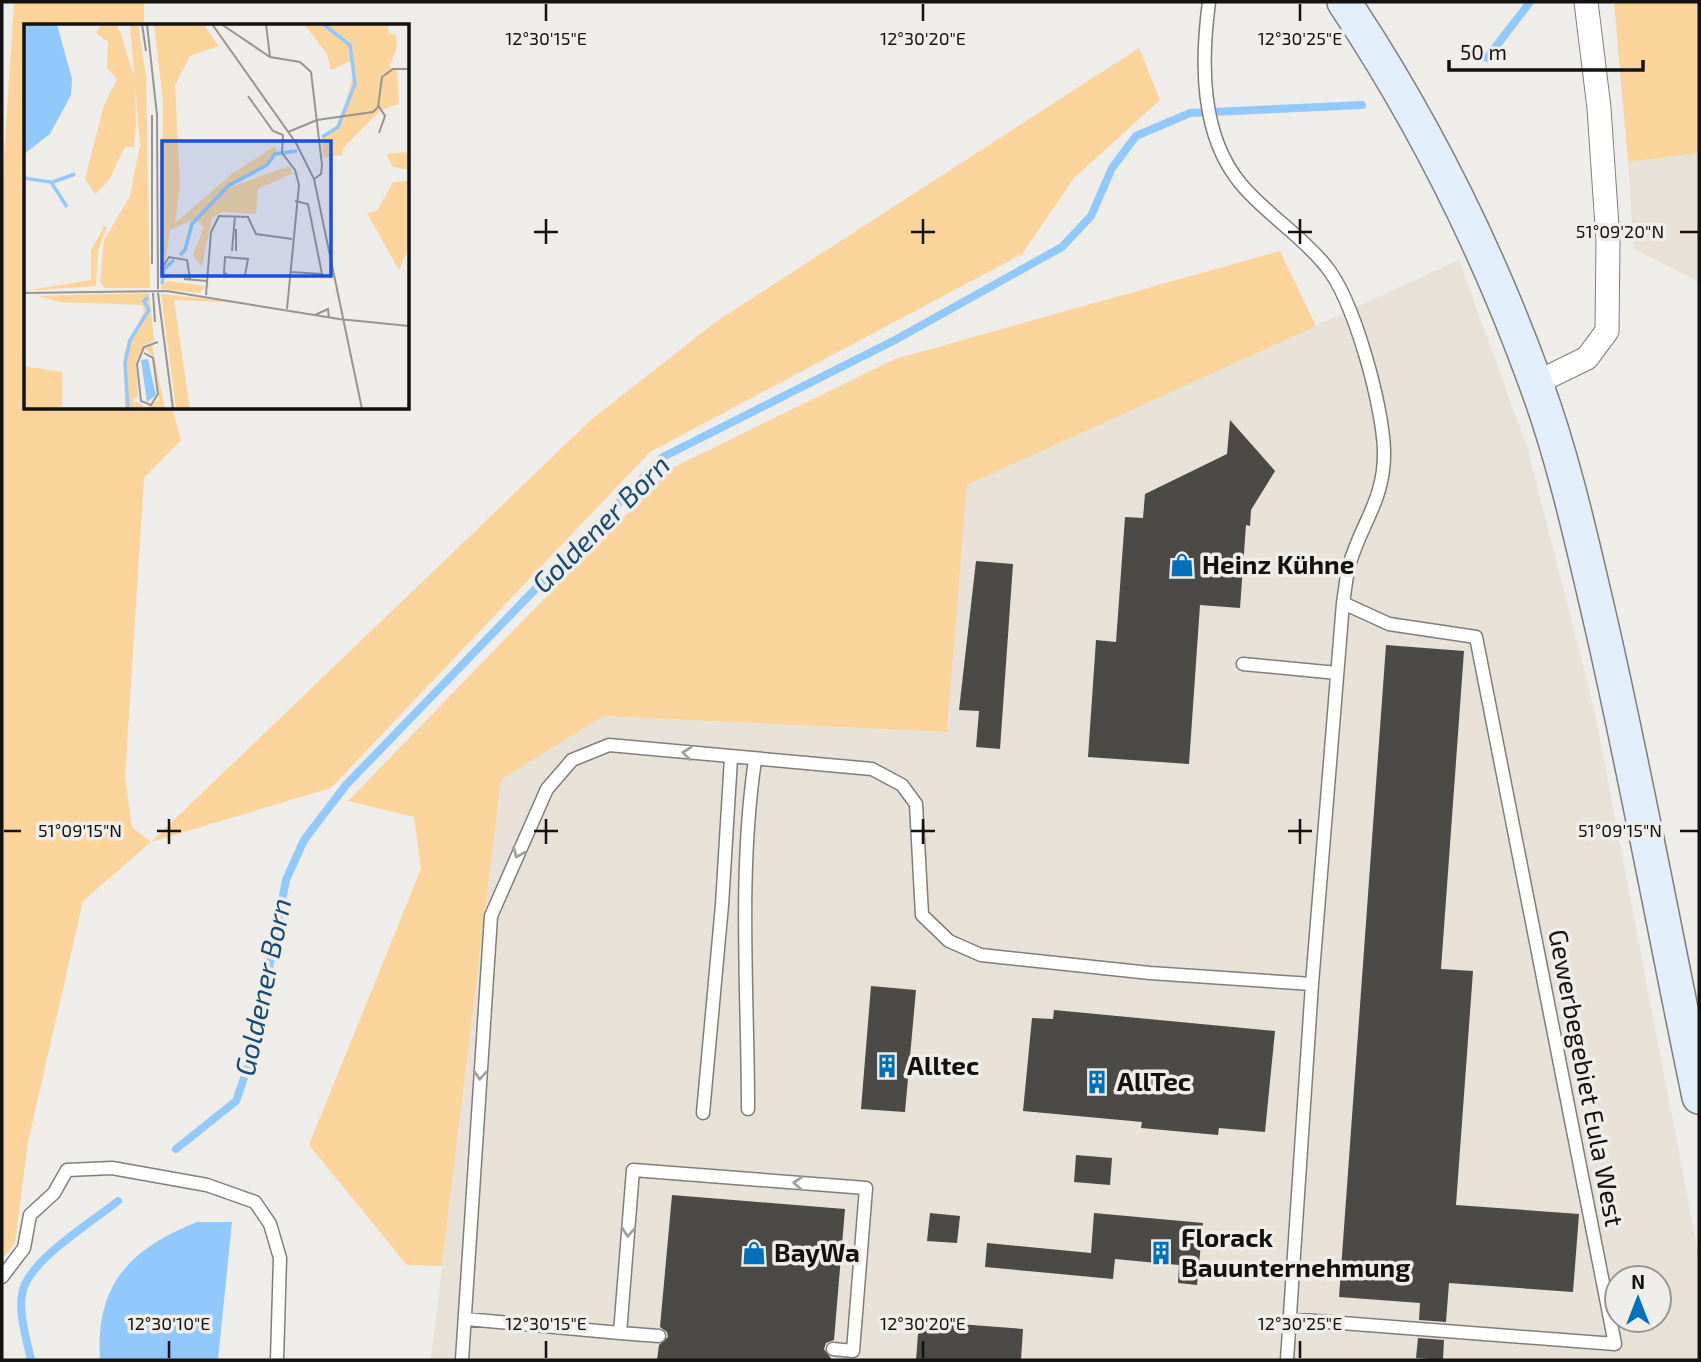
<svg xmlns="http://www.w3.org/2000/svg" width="1701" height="1362" font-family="'Exo 2',sans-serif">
	<rect width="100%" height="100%" fill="#efede9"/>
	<path fill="#e7e1d7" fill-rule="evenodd" d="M1699 153V282L1634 249 1628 162Z
		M1459 260 1527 447 1594 708 1699 1258V1360H431L501 780 603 716 947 732 967 485ZM1617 1278H1659V1320H1617Z"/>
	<path fill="#fad49b" d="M14 2H144V26H26V408H172L181 440 144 478 125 777 132 827 151 842 592 419 717 321 1139 48 1160 100 1074 178 1022 254 650 452 331 788 151 842 83 901 28 1142 15 1243 2 1259V188Z
		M1614 2H1699V153L1628 162Z
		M1280 251 1316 326 967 485 947 732 603 716 501 780 442 1266 407 1265 309 1145 421 869 414 817 348 801 670 469 895 359Z"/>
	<path fill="#91c9fd" d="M197 1222H232L218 1360H100C95 1284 130 1249 197 1222Z"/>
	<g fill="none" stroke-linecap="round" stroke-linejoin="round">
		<path stroke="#91c9fd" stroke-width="8" d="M1487 58 1530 2
			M176 1149 236 1101 253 1052 286 880 304 840 346 785 663 457 895 340 1062 247 1091 216 1112 168 1136 136 1190 113 1362 105
			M31 1360C27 1339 17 1312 23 1290 31 1259 93 1221 118 1201"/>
	</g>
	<path fill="#4c4a47" d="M1230 420 1275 471 1251 510 1250 526 1246 525 1240 608 1200 605 1189 764 1088 757 1096 640 1116 642 1125 517 1143 518 1145 494 1227 454Z
		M976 561 1013 564 1000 749 976 747 979 711 959 710Z
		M1386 645 1464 651 1441 969 1473 971 1456 1205 1579 1214 1573 1292 1449 1283 1446 1322 1419 1320 1420 1303 1339 1297Z
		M871 986 916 990 905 1112 861 1109Z
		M1054 1010 1275 1031 1265 1132 1219 1128 1218 1135 1141 1128 1142 1122 1023 1111 1032 1018 1053 1019Z
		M1076 1155 1112 1158 1110 1185 1074 1182Z
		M672 1195 845 1209 834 1340 826 1343 824 1349 832 1360H657L659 1345 668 1337 667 1332 660 1327Z
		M930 1213 960 1216 957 1243 927 1241Z
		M1094 1213 1203 1223 1197 1285 1178 1283 1179 1265 1115 1259 1113 1279 985 1267 987 1243 1091 1253Z
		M919 1321 1023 1329 1021 1360H916Z
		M1418 1338 1444 1340 1443 1360 1416 1358Z"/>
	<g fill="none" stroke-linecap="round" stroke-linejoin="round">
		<g stroke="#807e7b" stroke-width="15">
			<path id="service" d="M1209 2C1201 62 1200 135 1241 184 1266 214 1301 235 1325 265 1354 299 1383 406 1384 451 1385 500 1361 523 1349 566 1346 578 1345 591 1343 603L1312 984 1287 1360
				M1243 664 1337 673
				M748 1109C748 992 738 876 755 760
				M703 1113 722 905 731 758
				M2 1277 24 1248 30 1215 54 1193 67 1170 112 1168 207 1185 255 1202 270 1224 280 1258 277 1360
				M466 1319 620 1333
				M1290 1319 1615 1344 1476 637 1389 624 1343 603
				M659 1336 620 1333 633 1170 866 1188 853 1351 833 1349
				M462 1360 491 916 547 789 572 760 609 745 872 769 902 785 916 804 922 915 949 941 981 955 1150 973 1312 984"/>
		</g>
		<g stroke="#807e7b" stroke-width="25">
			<path id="minor" d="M1536 383 1587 358 1607 331 1608 241 1599 108 1586 2"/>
		</g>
		<g stroke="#807e7b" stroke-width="36">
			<path id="secondary" d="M1344 2C1422 119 1487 249 1535 381 1564 459 1582 542 1601 623 1637 780 1666 939 1699 1097"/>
		</g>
		<use href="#service" stroke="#fff" stroke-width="12"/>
		<use href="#minor" stroke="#fff" stroke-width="23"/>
		<use href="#secondary" stroke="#e2eefa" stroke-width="33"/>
	</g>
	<defs><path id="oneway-chevron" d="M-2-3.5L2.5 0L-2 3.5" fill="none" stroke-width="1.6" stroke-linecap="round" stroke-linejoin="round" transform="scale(1.75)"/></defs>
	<g stroke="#a1a0a0">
		<use href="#oneway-chevron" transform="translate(687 753) rotate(-174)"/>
		<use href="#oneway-chevron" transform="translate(518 853) rotate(113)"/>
		<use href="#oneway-chevron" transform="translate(480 1075) rotate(94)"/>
		<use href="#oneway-chevron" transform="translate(798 1183) rotate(-176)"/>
		<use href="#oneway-chevron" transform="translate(628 1232) rotate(94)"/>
	</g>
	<path fill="none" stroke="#131211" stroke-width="2.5" d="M546 4V21M923 4V21M1300 4V21M546 219V244M923 219V244M1300 219V244M534 232H558M911 232H935M1288 232H1312M1680 232H1698M169 819V844M546 819V844M923 819V844M1300 819V844M4 831H21M157 831H181M534 831H558M911 831H935M1288 831H1312M1680 831H1698M169 1341V1358M546 1341V1358M923 1341V1358M1300 1341V1358"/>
	<defs>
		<g id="shop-bare" transform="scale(1.89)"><path d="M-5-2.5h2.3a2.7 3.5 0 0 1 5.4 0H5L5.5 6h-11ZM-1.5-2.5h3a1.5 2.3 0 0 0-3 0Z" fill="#0070bb" stroke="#efede9" stroke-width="2.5" paint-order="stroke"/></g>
		<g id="building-bare" transform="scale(1.89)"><path d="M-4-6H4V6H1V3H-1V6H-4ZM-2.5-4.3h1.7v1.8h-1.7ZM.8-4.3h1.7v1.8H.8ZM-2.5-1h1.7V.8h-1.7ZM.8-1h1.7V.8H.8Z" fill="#0070bb" stroke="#efede9" stroke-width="2.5" paint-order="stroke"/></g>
	</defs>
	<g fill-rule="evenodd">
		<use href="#shop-bare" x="1182" y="565"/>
		<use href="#building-bare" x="887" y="1066"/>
		<use href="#building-bare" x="1097" y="1082"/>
		<use href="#shop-bare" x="754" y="1253"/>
		<use href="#building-bare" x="1161" y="1253"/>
	</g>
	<g text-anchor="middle" stroke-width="7" stroke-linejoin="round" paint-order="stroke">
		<g font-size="26" font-weight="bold" fill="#131211" stroke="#efede9" text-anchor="start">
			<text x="1202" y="574">Heinz Kühne</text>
			<text x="907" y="1075">Alltec</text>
			<text x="1117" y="1091">AllTec</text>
			<text x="1181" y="1247">Florack<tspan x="1181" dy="30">Bauunternehmung</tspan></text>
			<text x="774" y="1262">BayWa</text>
		</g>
		<g font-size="26" fill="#131211" stroke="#efede9">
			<text transform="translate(1586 1078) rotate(79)" y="9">Gewerbegebiet Eula West</text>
		</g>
		<g font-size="28" font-style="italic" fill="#164973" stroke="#efede9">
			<text transform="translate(601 524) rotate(-45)" y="10">Goldener Born</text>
			<text transform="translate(263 987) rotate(-78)" y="10">Goldener Born</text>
		</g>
	</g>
	<g transform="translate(24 24)">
		<rect width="385" height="385" fill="#efede9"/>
		<path d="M78 0H92L97 10 111 55 112 100 110 123H101L85 156 71 170 61 155 80 81 93 55 83 44 84 18 72 9ZM106 0H114L122 53 126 264H81L76 258 80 216 106 172 116 121ZM130 0H179L195 22 166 32 151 61 156 161 151 199 209 149 251 122 253 127 239 142 202 162 171 195 146 206 138 261 143 257 181 262 176 269 137 265 139 77ZM280 0H364L365 9 372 11 373 24 365 42 373 47 375 80 357 86 320 123 318 131 299 133 298 115 315 100 330 50 326 37 307 46 303 30ZM385 105V146L369 143 362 130 384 128ZM265 142 269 149 234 165 232 190 198 188 188 194 178 243 169 231 180 203 173 196 204 164ZM385 157V223L375 246 343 189 353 187 369 158ZM77 201 83 203 74 227 72 262 0 267 67 256V226L80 203ZM125 269 130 317 121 321 112 337 114 373 109 375 112 384 111 377 122 383 135 376 130 334 121 324 128 321 141 385H101L100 329 120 288 118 281 35 278 15 272ZM137 270 221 279 150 276 166 385H152ZM0 342 38 348V385H0Z" fill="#fad49b"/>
		<path d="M0 0H33L48 55 47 71 26 110 0 130ZM124 335 132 371 123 378 117 336Z" fill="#91c9fd"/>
		<path fill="none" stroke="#91c9fd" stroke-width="3.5" d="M298 113 314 103 331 60 326 21 299 0M0 154 27 158 43 183M29 158 51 150M156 231 161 226 168 200 204 162 243 141 251 130 273 127M138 260 140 245 150 236M104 385 101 339 106 316 125 286 120 277 124 273"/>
		<path fill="none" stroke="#979593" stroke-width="2" d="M118 0 122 27M123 0 133 91 134 265M188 0 272 119 290 155 338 385M197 0 246 33 276 38 287 48 298 141 297 150 290 155M242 0 246 33M224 72 249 107 259 111M354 81 361 92 355 109M264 108 293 96 349 88 354 83 358 53 369 45H385M259 111 258 129 271 146 275 161 263 285M212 205V227M208 227 211 192M128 240V91M138 244 145 233 163 236 166 255M267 248 298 250 284 180 271 177M203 250 200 249 201 233 224 235 221 251M160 255 183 257M0 269 143 267 315 295 385 302M129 269 131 298M134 269 149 385M182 271 187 208 195 192 224 193 232 210 268 215M291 291 304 285 305 294M120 329 129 334 134 370 127 381 117 377 113 340 120 323 134 318"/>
		<path fill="#1d4ed8" fill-opacity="0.15" stroke="#1d4ed8" stroke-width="3.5" d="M138 117H307V252H138Z"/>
		<rect width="385" height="385" fill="none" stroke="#131211" stroke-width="3.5"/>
	</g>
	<g font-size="18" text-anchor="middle" fill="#131211" stroke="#efede9" stroke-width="7" stroke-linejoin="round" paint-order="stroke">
		<text x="546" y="45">12°30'15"E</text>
		<text x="923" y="45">12°30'20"E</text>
		<text x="1300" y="45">12°30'25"E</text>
		<text x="1620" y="238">51°09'20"N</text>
		<text x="80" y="837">51°09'15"N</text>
		<text x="1620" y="837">51°09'15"N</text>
		<text x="169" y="1330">12°30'10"E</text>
		<text x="546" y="1330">12°30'15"E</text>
		<text x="923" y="1330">12°30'20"E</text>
		<text x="1300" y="1330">12°30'25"E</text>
	</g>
	<rect width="1701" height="1362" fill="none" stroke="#131211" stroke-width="7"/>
	<g transform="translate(1638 1299)"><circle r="33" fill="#efede9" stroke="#979593" stroke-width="2"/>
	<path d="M0-5L12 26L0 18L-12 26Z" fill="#0070bb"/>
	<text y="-10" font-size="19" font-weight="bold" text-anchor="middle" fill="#131211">N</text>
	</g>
	<path d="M1449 60v10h194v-10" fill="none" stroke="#131211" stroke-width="3.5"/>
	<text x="1460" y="60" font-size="21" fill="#131211" stroke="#efede9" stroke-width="5" paint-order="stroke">50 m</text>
</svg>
